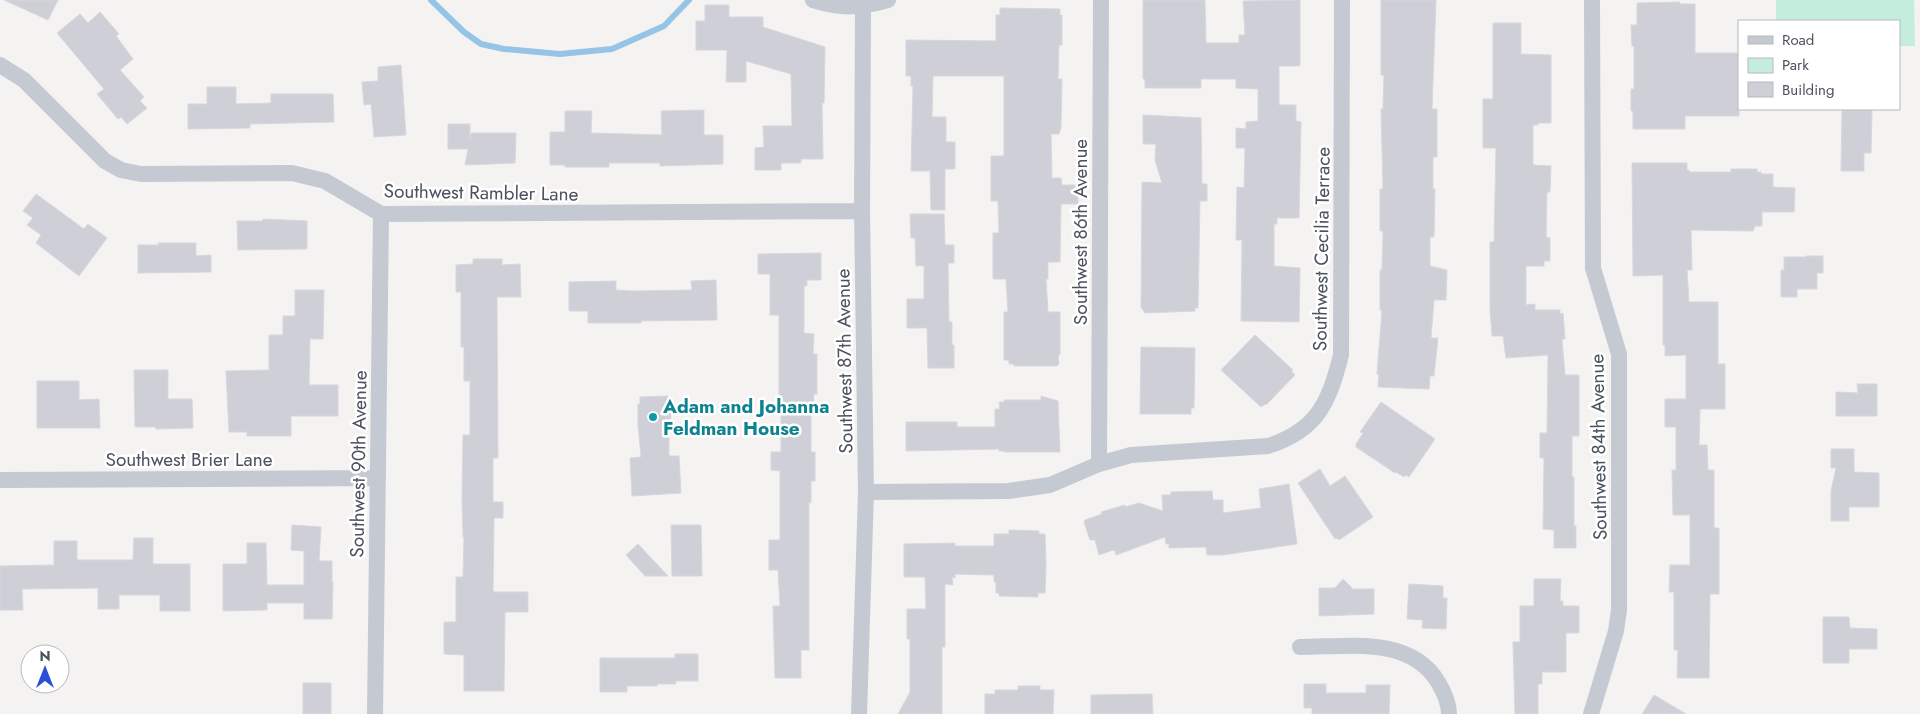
<svg xmlns="http://www.w3.org/2000/svg" width="1920" height="714" font-family="Jost,sans-serif">
	<rect width="100%" height="100%" fill="#f4f3f2"/>
	<path fill="#c5eddd" d="M1776 0H1914L1915 46H1899V21H1776Z"/>
	<g fill="none" stroke-linecap="round" stroke-linejoin="round">
		<path stroke="#96c4e6" stroke-width="6" d="M431 0 464 32 481 44 504 49 560 54 612 49 664 26 689 0"/>
	</g>
	<path fill="#cfd0d7" stroke="#d7d7dd" d="M4 0H58L48 20Z
		M1143 0H1205L1206 43H1239V35H1245L1243 1 1300 0V66H1279V105H1296V121L1301 122 1299 218H1277V224H1274V266L1300 268 1299 322 1241 321 1242 240H1236L1237 187 1244 188 1245 148H1236V128L1246 129V122L1258 121V89L1236 88V79H1201V88H1145V79H1143Z
		M1381 0H1436L1432 109H1437V157H1433V189H1435L1434 237H1430V266L1447 270 1446 300H1434L1431 338H1438L1434 376H1430L1429 389 1378 387 1379 375 1377 374 1382 310H1380V270H1382L1383 231H1380V189H1383L1381 109H1383L1384 75H1381Z
		M1680 2V4H1695V53H1739V116H1685V129H1633V111H1631V89H1634V46H1632L1631 25H1637V3Z
		M705 5H729V17H763V27L825 47 824 103H822L823 159H801V163H781V170H755V148L764 147 763 126H792L791 74 746 61V82H726L727 50H696V21H705Z
		M1000 8 1060 9V15H1062V45H1059L1058 79H1062L1061 127 1059 134H1051L1052 178H1061L1062 185H1078V204H1061L1060 262H1048V279H1046L1048 312H1060V355H1058L1059 364 1057 366H1014V364H1009V360H1004V312H1008L1006 279H993V233H999L998 201H991V156H1004V76H933L932 117H946V142H955V169H945V210H931L930 171H911L913 86H911V76H906V40L996 41V15H1000Z
		M100 12 119 34 116 36 133 59 120 70 144 97 140 101 147 108 127 124 121 117 118 119 97 94 104 89 57 33 80 14 88 23Z
		M1493 23H1521V54L1551 55V123H1538V125H1533V165L1551 166 1550 192H1547L1546 237 1550 238V261H1544V266H1526V305L1535 304V310H1560V314L1563 313 1565 339H1562L1565 375H1579V436H1572V477H1574V526H1576V548H1554V530L1543 529 1544 458H1540V433H1547L1548 355 1506 358 1503 336H1492L1490 309V242H1494L1496 148H1483V99H1493Z
		M401 65 406 135 374 137 371 104 364 105 362 82 378 81V67Z
		M207 87H236V104L271 103V94H333L334 122 250 124V128L188 129V104H207Z
		M1842 109H1872L1871 153H1864V171H1841Z
		M704 110V135H723V164L660 166V163H609V167H565V165H550V132H565V111H592L591 133 662 135 661 111Z
		M1143 115 1201 118 1202 184H1207V201H1200L1198 308H1195V311L1145 313 1141 307 1142 182 1162 183 1155 160 1156 144H1143Z
		M448 124H470V140L471 133H516L515 163 465 165 468 149H448Z
		M1632 163H1687V170H1689V172H1731V169H1757V172H1761V174H1773V187L1795 188 1794 212H1762V226H1755L1753 231 1691 230 1692 270H1687L1689 302H1718V364H1725V409H1700L1699 445H1707L1708 470H1714V528H1719V594H1710L1709 678H1677L1678 650H1674V592H1669L1670 565H1690V515H1673L1672 470H1676V427H1665V399H1686V355L1665 356V345H1663V275L1633 276Z
		M36 194 84 229 88 224 107 238 79 276 36 243 41 235 27 225 33 218 23 211Z
		M910 214H944L945 245H954V263H948L949 322H952V345H954V368H928L927 328H907V299H924V266H916L915 238H911Z
		M263 219 307 221V249L238 250 237 221H263Z
		M158 243H196V256L211 255V272L138 273V245H159Z
		M821 253V280H807V286H804V333L814 334 813 354H817V394H814L813 413H811V452H815V481H811V503L809 502V650H801V678H775L773 606H780L778 570H769V540H780V471L771 470V452H781V395H779V315H770V274H758V254Z
		M1806 256H1823V273H1817V289H1797V297H1781V270H1784V257H1806Z
		M473 259H502V265L520 264 521 297H497L498 458H493V502H503V518H494L493 592H528V612H505L504 691H464V655L444 654V622H456V577H463L464 537H463L462 498 463 435H470V381H464V347H461V292H456V265L473 264Z
		M716 280 717 320 641 321V323H588V311H569V282L616 281V290L633 291 692 290 691 281Z
		M295 290H324L323 339H310L309 385H338V416H291V436H247V432H229L226 371 269 370V335H283V316H295Z
		M1255 335 1293 370 1291 371 1295 375 1266 405 1265 404 1261 407 1221 370Z
		M1141 347 1195 348 1194 408H1191V414H1140Z
		M134 370H168V399H192L193 428 156 429 155 427H135Z
		M37 381H79V400L99 399 100 428H37Z
		M1857 384H1877V416H1836V392L1858 393Z
		M668 396V404H670L671 424H669V456H679L681 493 632 496 630 458 641 457 638 424V404H640V397Z
		M1041 396 1058 401 1060 452H1004V451H999V449L906 451V422H957V427H995V409H1000L999 402H1004V400H1041Z
		M1381 402 1435 439 1409 477 1406 475 1404 477 1396 472 1395 473 1356 447V444L1363 433 1360 432Z
		M1831 449H1854V472L1879 473V507H1849V521H1831V491L1836 468H1831Z
		M1320 469 1330 486 1345 476 1373 517 1339 540 1337 538 1335 539 1298 483Z
		M1289 484 1297 544 1223 555H1207L1206 547 1169 548V544H1166L1165 537 1116 555 1115 551 1113 550 1099 555 1095 540H1090L1084 522 1085 520 1102 514 1101 512 1125 505V507L1139 503 1163 511 1162 495H1171V492L1212 491 1213 500H1223V513L1261 508 1259 489Z
		M292 525 321 527 319 561H332V582H333L332 619H304V603H267V610L223 611V564H247V543H266L267 585H304V551L291 550Z
		M671 525H701L702 576H672Z
		M1009 530 1039 531V534H1045L1046 566 1045 593H1038V597L999 596V593H996V582H994V575L955 574V578L952 577 953 585 945 584V647H942V714H898L910 692V639H907V609H926L925 577H904V544L955 543V546H994V534H1009Z
		M134 538H153V564H190V611H160V595H119V609H98V588L22 589 23 610H0V566L54 565V541H77V560H133Z
		M638 544 668 576H645L626 555Z
		M1343 579 1353 589H1374V614L1319 616V588H1335Z
		M1534 579H1561L1560 601H1563V606H1579V633H1566V672H1542V684H1538V714H1515L1513 642H1520V606H1534Z
		M1409 584 1443 586V598H1447L1446 629 1422 628 1423 620 1407 619Z
		M1823 617H1849L1850 628 1877 629V649H1849V663H1823Z
		M675 654H698V681H675L676 684H657V686H627V692H600V658H675Z
		M303 683H331V714H303Z
		M1304 684H1326V693H1366V685H1390L1389 714H1312V708H1304Z
		M1018 686H1040V690H1054L1053 714H985V694H995V690H1018Z
		M1152 694 1153 714H1091V695Z
		M1654 695 1686 714H1642Z"/>
	<g fill="none" stroke-linecap="round" stroke-linejoin="round">
		<path stroke="#c4c9d2" stroke-width="16" d="M813 0C842 9 860 8 888 0
			M0 65 24 80 105 161 121 170 141 174 292 173 325 181 381 214 862 211
			M1099 464 1101 0
			M0 480 378 478
			M866 492 1008 491 1050 485 1099 464 1131 455 1268 446C1318 430 1329 402 1341 355L1342 0
			M1300 647C1346 647 1410 635 1438 682 1444 692 1449 702 1449 714
			M375 714 381 214
			M859 714 866 492 862 211 863 7
			M1591 714 1616 631 1619 610V354L1593 268 1592 0"/>
	</g>
	<circle fill="#0f9aa8" stroke="#fff" stroke-width="2" cx="653" cy="417" r="5"/>
	<g text-anchor="middle" stroke-width="5" stroke-linejoin="round" paint-order="stroke">
		<g font-size="19" fill="#4b515e" stroke="#fff">
			<text transform="translate(481 192) rotate(1)" y="7">Southwest Rambler Lane</text>
			<text transform="translate(1080 232) rotate(-90)" y="7">Southwest 86th Avenue</text>
			<text transform="translate(1321 249) rotate(-89)" y="7">Southwest Cecilia Terrace</text>
			<text transform="translate(844 361) rotate(-91)" y="7">Southwest 87th Avenue</text>
			<text transform="translate(1598 447) rotate(-91)" y="7">Southwest 84th Avenue</text>
			<text x="189" y="466">Southwest Brier Lane</text>
			<text transform="translate(358 464) rotate(-89)" y="7">Southwest 90th Avenue</text>
		</g>
		<g font-size="19" font-weight="bold" fill="#0d838f" stroke="#fff" text-anchor="start">
			<text x="663" y="413">Adam and Johanna<tspan x="663" dy="22">Feldman House</tspan></text>
		</g>
	</g>
	<rect x="1738" y="20" width="162" height="90" fill="#ffffff" stroke="#b7b9bf"/>
	<rect x="1748" y="36" width="25" height="8" fill="#c4c9d2" stroke="#b7b9bf"/>
	<text x="1782" y="45" font-size="15" fill="#4b515e">Road</text>
	<rect x="1748" y="58" width="25" height="15" fill="#c5eddd" stroke="#b7b9bf"/>
	<text x="1782" y="70" font-size="15" fill="#4b515e">Park</text>
	<rect x="1748" y="82" width="25" height="15" fill="#cfd0d7" stroke="#b7b9bf"/>
	<text x="1782" y="95" font-size="15" fill="#4b515e">Building</text>
	<g transform="translate(45 669)"><circle r="24" fill="#ffffff" stroke="#b7b9bf"/>
	<path d="M0-4L9 19L0 12L-9 19Z" fill="#2950d7"/>
	<text y="-8" font-size="14" font-weight="bold" text-anchor="middle" fill="#4b515e">N</text>
	</g>
</svg>
